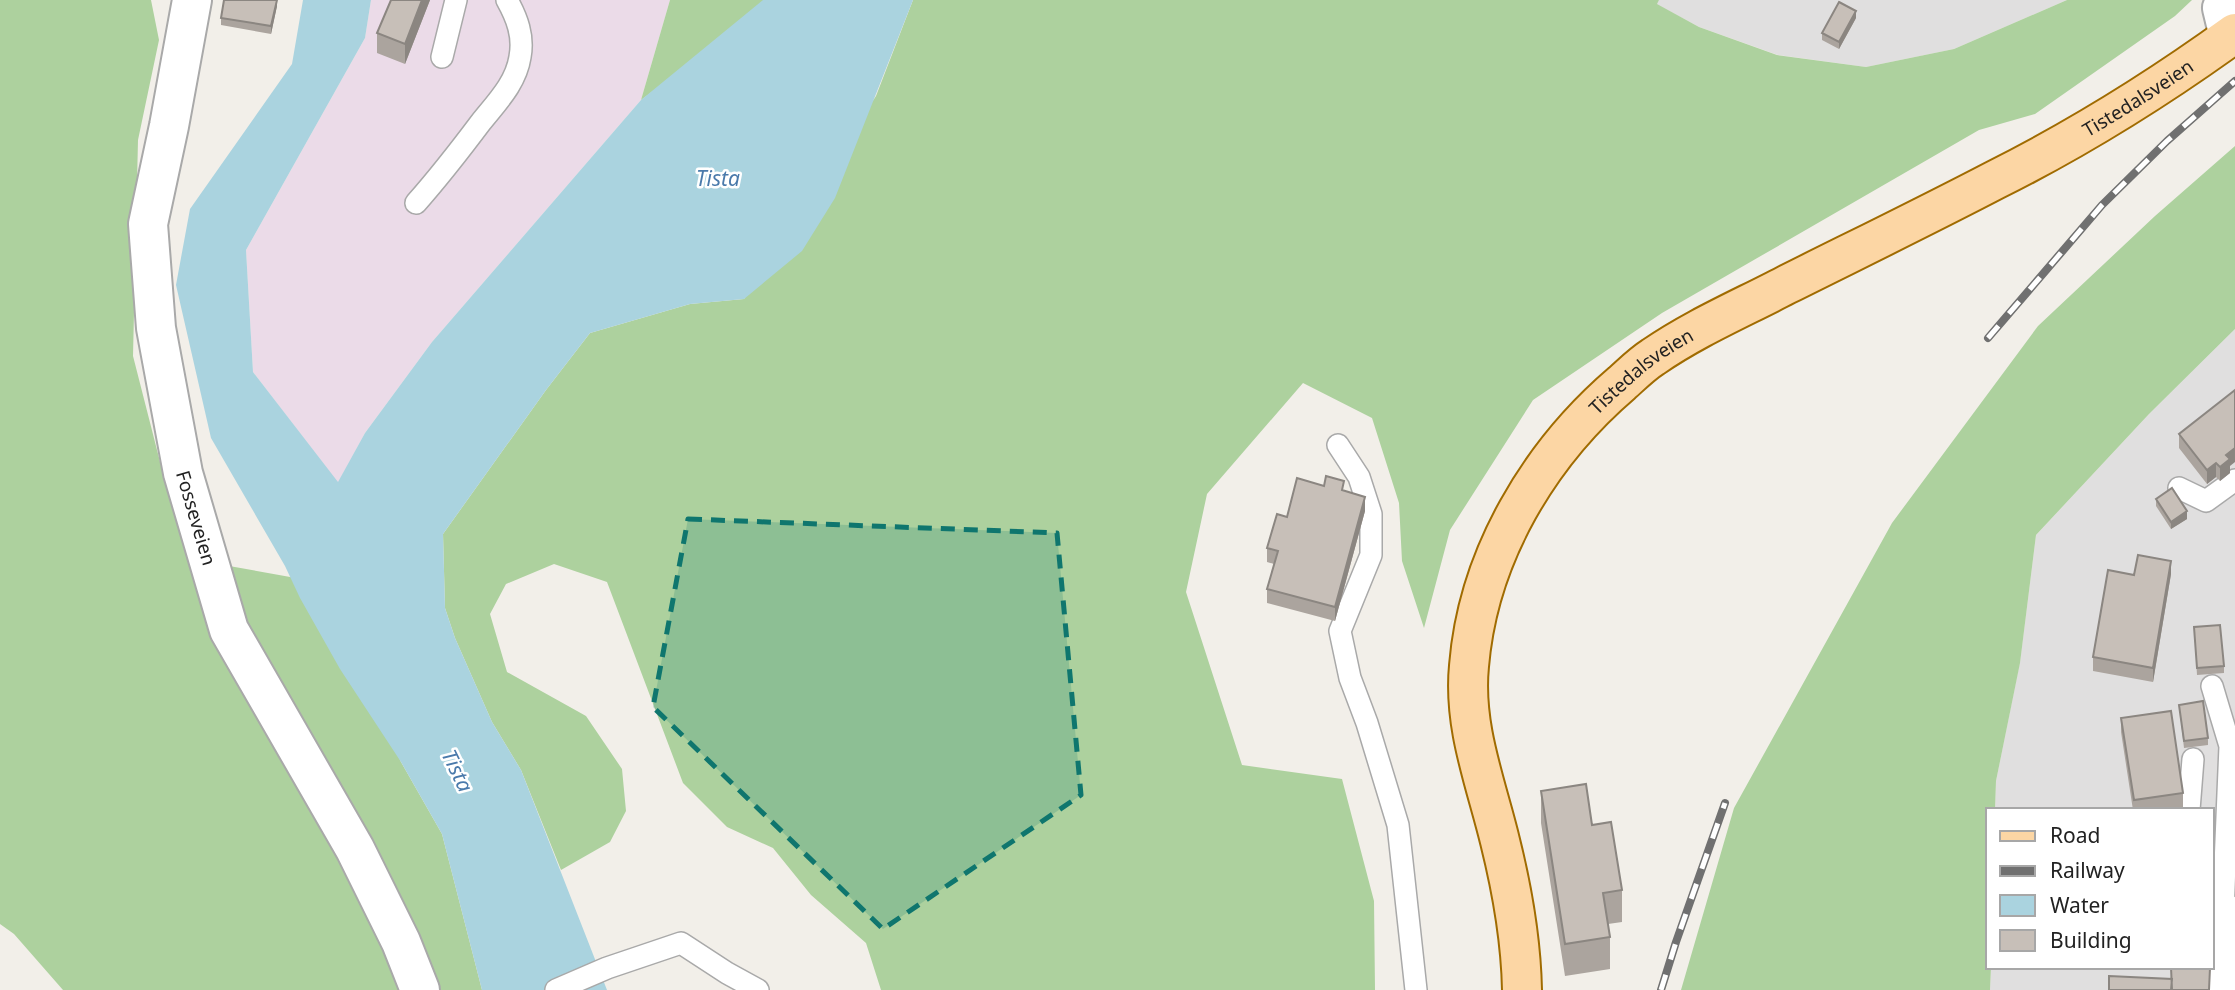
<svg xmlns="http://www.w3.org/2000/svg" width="2235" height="990" font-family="'Noto Sans',sans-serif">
	<rect width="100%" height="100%" fill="#f2efe9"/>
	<path fill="#e0dfdf" d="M1659 0H2067L1954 49 1866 67 1778 55 1699 27 1656 4Z
		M2235 329V990H1990L1991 967H2212V810H1995L1996 781 2020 662 2036 535 2149 414Z"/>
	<path fill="#ebdbe8" d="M371 0H670L641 100 432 342 365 433 338 483 253 372 246 250 365 38Z"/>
	<path fill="#add19e" d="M0 0H151L159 40 138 140 133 356 169 497 201 561 318 582 401 762 442 834 482 990H63L14 934 0 924Z
		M670 0H776L641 100Z
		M913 0H1659L1657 4 1699 27 1777 55 1866 67 1954 49 2067 0H2192L2175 16 2035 114 1979 130 1662 313 1533 400 1450 530 1424 628 1402 561 1399 503 1372 418 1303 383 1207 494 1186 592 1242 765 1342 779 1374 901 1375 990H881L866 943 811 895 773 848 727 827 683 783 607 582 554 564 506 584 490 614 507 672 586 716 622 769 626 811 610 842 561 870 521 770 492 722 455 638 445 608 443 534 546 390 590 333 690 304 744 299 876 96Z
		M2235 146V329L2149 414 2036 535 2020 663 1996 781 1995 810H1988V967H1991L1990 990H1681L1734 808 1892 523 2038 326 2155 216Z"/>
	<path fill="#aad3df" d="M303 0H371L365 38 246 250 253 372 338 482 365 433 432 342 641 100 763 0H913L835 198 802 251 744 299 690 304 590 333 546 390 443 534 445 608 455 638 492 722 521 770 607 990H482L442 834 401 762 340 669 300 598 285 566 211 438 176 285 190 209 292 64Z"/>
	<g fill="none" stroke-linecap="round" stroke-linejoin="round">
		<g stroke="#a9a9a9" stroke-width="24">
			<path id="service" d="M442 57 456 0
				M416 203C439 177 460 150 481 122 497 102 516 83 520 57 524 36 517 18 507 0
				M1338 445 1359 477 1371 514V555L1340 631 1350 678 1367 723 1398 825 1416 990
				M2179 488 2206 501 2235 480
				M2212 686 2230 746 2223 912
				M2189 810 2193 759
				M556 990 607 968 681 943 727 973 758 990"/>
		</g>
		<g stroke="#a9a9a9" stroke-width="42">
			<g id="minor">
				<path id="s1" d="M192 0 169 126 148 224 156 328 183 473 229 630 355 849 401 942 420 990"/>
				<path d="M2228 0 2222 8 2229 37"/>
				<path d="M2222 990 2223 912"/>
			</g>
		</g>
		<g stroke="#a06b00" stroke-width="42">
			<g id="primary">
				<path id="s2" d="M1522 990C1521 940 1512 889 1500 841 1486 783 1463 727 1469 666 1478 556 1539 454 1622 383 1632 374 1642 364 1653 357 1695 328 1742 308 1786 285 1856 250 1926 216 1995 180 2079 138 2159 88 2235 33"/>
			</g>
		</g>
		<use href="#service" stroke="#fff" stroke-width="21"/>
		<use href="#minor" stroke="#fff" stroke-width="38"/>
		<use href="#primary" stroke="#fcd6a4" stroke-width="38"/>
		<g stroke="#707070" stroke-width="8">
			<path id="rail" d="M1988 338 2102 205 2167 141 2235 81
				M1661 990 1676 942 1725 803"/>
		</g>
		<use href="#rail" stroke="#fff" stroke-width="5" stroke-dasharray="16" stroke-linecap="butt"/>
	</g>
	<path fill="#aba49e" d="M391 0H430L405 64 377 53V33Z
		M277 6 271 34 221 25V18Z
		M1856 18 1839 49 1822 40V33Z
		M2179 434 2230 466V473L2220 481 2216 477 2207 484 2179 448Z
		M1344 491 1365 511 1335 621 1267 603V589L1274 564 1267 562V548L1287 517Z
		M2156 499 2187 519 2171 529 2156 506Z
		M2171 574 2153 682 2093 671V657L2134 575Z
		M2194 627 2224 666V673L2197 675Z
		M2179 705 2208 738V745L2184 748Z
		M2121 718 2183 793V807L2164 810H2133L2121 732Z
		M1541 791 1622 890V922L1608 924 1610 937V969L1565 976 1541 823Z"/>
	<path fill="#8b8681" d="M277 0V6L271 34V26Z
		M422 0H430L405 64V44Z
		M1856 11V18L1839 49V42Z
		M2235 448V462L2230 466V473L2220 481V467L2226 455Z
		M2216 463V477L2207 484V470Z
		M1365 497V511L1335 621V607Z
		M2187 511V519L2171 529V522Z
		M2171 561V574L2153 682V668Z"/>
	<path fill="#c7bfb8" stroke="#8b8681" stroke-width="2" d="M224 0H277L271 26 221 18Z
		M391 0H422L405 44 377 33Z
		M1839 2 1856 11 1839 42 1822 33Z
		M2235 390V448L2226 455 2230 459 2220 467 2216 463 2207 470 2179 434Z
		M1326 476 1344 481 1342 490 1365 497 1335 607 1267 589 1278 551 1267 548 1277 514 1287 517 1297 478 1324 486Z
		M2172 488 2187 511 2171 522 2156 499Z
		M2138 555 2171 561 2153 668 2093 657 2108 570 2134 575Z
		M2220 625 2224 666 2197 668 2194 627Z
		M2203 701 2208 738 2184 741 2179 705Z
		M2171 711 2183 793 2134 800 2121 718Z
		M1586 784 1592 825 1611 822 1622 890 1603 893 1610 937 1565 944 1541 791Z
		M2171 967 2210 968 2209 990H2172Z
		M2109 976 2172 979 2171 990H2109Z"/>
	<path fill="#0f766e" fill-opacity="0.2" stroke="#0f766e" stroke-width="5" stroke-dasharray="14 9" stroke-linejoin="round" d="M688 519 1057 533 1081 795 883 929 653 707Z"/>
	<g text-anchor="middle" stroke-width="5" stroke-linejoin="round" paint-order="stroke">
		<g font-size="19" fill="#222" stroke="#fff">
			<text dy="7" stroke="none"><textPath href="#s2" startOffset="1250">Tistedalsveien</textPath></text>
			<text dy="7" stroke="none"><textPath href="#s2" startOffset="682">Tistedalsveien</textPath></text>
			<text dy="7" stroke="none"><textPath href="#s1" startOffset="527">Fosseveien</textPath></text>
		</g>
		<g font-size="21" font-style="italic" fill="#4a7aab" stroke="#fff">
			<text x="718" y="186">Tista</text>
			<text transform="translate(457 771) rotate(64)" y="7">Tista</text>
		</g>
	</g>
	<rect x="1986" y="808" width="228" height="161" fill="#ffffff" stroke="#a7a7a7" stroke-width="2"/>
	<rect x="2000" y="831" width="35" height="10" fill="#fcd6a4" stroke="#a7a7a7" stroke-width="2"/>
	<text x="2050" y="843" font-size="21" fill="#222222">Road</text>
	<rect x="2000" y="866" width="35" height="10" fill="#707070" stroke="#a7a7a7" stroke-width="2"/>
	<text x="2050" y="878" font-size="21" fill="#222222">Railway</text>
	<rect x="2000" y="895" width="35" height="21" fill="#aad3df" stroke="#a7a7a7" stroke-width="2"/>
	<text x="2050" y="913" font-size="21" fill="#222222">Water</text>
	<rect x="2000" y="930" width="35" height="21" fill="#c7bfb8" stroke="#a7a7a7" stroke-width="2"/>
	<text x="2050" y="948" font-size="21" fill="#222222">Building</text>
</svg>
